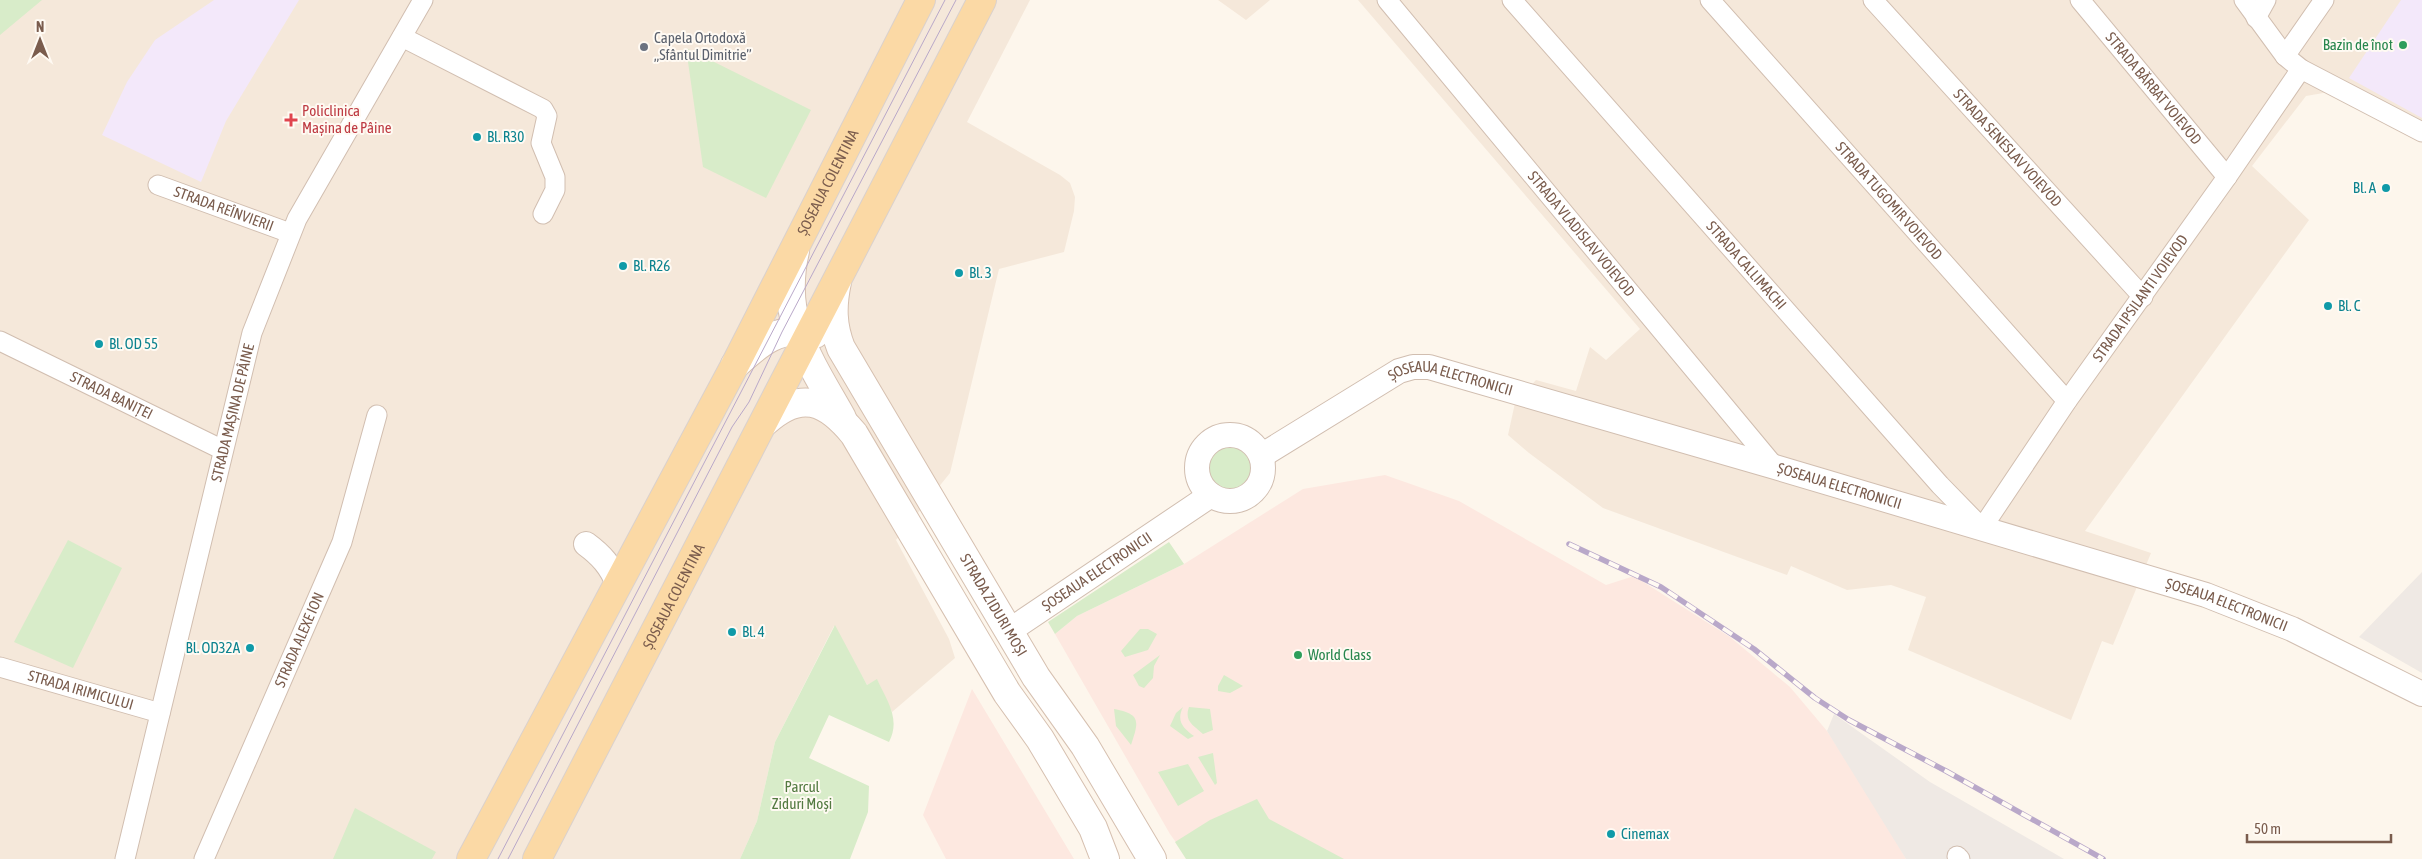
<svg xmlns="http://www.w3.org/2000/svg" width="2422" height="859" font-family="'Asap Condensed',sans-serif">
	<rect width="100%" height="100%" fill="#fdf6ec"/>
	<path fill="#f5e8da" d="M0 0H1030L967 122 1060 175 1070 183 1075 197 1074 211 1064 252 999 269 950 473 896 540 949 639 955 658 892 712 877 680 867 685 834 626 775 742 757 821 740 859H0Z
		M1218 0H1270L1246 20Z
		M1358 0H2422V139L2335 91 2306 96 2252 166 2309 220 2085 531 2151 553 2113 645 2102 641 2071 720 1908 650 1926 597 1891 585 1847 590 1791 566 1787 575 1603 508 1529 453 1508 435 1515 403 1536 380 1576 391 1590 347 1606 360 1640 329Z"/>
	<path fill="#fde8e0" d="M1385 475 1459 501 1606 585 1634 576 1730 637 1790 687 1827 731 1874 803 1906 859H1188L1170 834 1055 634 1077 616 1184 564 1303 489Z
		M972 689 1074 859H946L923 815Z"/>
	<path fill="#efe9e4" d="M2422 572V673L2359 637Z
		M1834 714 1930 782 2064 859H1906L1827 731Z"/>
	<path fill="#f3e8fa" d="M214 0H299L226 121 201 182 102 135 127 82 155 40Z
		M2401 0H2422V118L2349 78Z"/>
	<path fill="#d8ecc9" d="M0 0H42L0 35Z
		M686 48 811 110 766 198 703 167Z
		M1197 468a33 33 0 1 1 66 0a33 33 0 1 1-66 0Z
		M68 540 122 568 73 668 14 642Z
		M1169 542 1184 564 1077 616 1055 634 1048 622Z
		M835 625 867 685 877 679C887 701 901 719 889 742L829 715 809 758 869 786 868 812 850 859H740L757 821 775 742Z
		M1140 629H1148L1157 634 1148 650 1125 657 1121 651Z
		M1160 655 1154 666 1153 678 1144 688 1139 686 1133 675Z
		M1224 675 1243 686 1230 693 1218 691V686Z
		M1183 707C1176 721 1183 728 1194 736L1188 739 1170 726 1176 713Z
		M1189 707 1210 709 1213 730 1203 734C1193 725 1184 721 1189 707Z
		M1114 709C1141 714 1139 721 1131 745L1116 726Z
		M1213 753 1217 783 1215 785 1198 757Z
		M1188 764 1204 791 1178 806 1158 772Z
		M1257 799 1269 819 1344 859H1186L1175 842 1210 820Z
		M355 808 436 852 432 859H333Z"/>
	<g fill="none" stroke-linecap="round" stroke-linejoin="round">
		<g stroke="#d1beb0" stroke-width="21">
			<g id="minor">
				<path id="s1" d="M1387 0 1775 467"/>
				<path id="s2" d="M1512 0 1940 485 1982 528 2067 401 2227 177 2301 69"/>
				<path id="s3" d="M1710 0 2067 401"/>
				<path id="s4" d="M1873 0 2143 297"/>
				<path id="s5" d="M2080 0 2227 177"/>
				<path d="M2244 0 2285 56 2301 69 2422 132"/>
				<path d="M2256 18 2266 0"/>
				<path d="M402 37 543 109 547 116 541 143 555 177V190L543 214"/>
				<path d="M2285 56 2324 0"/>
				<path id="s6" d="M158 185 290 233"/>
				<path id="s7" d="M0 341 223 450"/>
				<path id="s8" d="M0 667 160 713"/>
				<path d="M1957 856 1960 859"/>
				<path id="s9" d="M125 859 252 333 297 219 423 0"/>
				<path id="s10" d="M204 859 342 542 377 415"/>
			</g>
		</g>
		<g stroke="#d1beb0" stroke-width="26">
			<g id="tertiary">
				<circle cx="1230" cy="468" r="33"/>
				<path id="s11" d="M1261 456 1399 371 1413 367H1429L1775 467 2206 595 2292 629 2422 694"/>
				<path d="M586 544C601 555 611 566 618 584"/>
				<path id="s12" d="M1009 631 1211 495"/>
			</g>
		</g>
		<g stroke="#d6c0b0" stroke-width="30">
			<g id="secondary">
				<path d="M795 251C779 320 810 361 842 418"/>
				<path id="s13" d="M837 282C832 306 832 325 841 348L1036 677 1085 746 1152 859"/>
				<path d="M735 365C759 343 780 324 815 334"/>
				<path d="M766 421C801 390 826 400 854 434L1007 693 1040 739 1093 828 1105 859"/>
			</g>
		</g>
		<g stroke="#dad1cd" stroke-width="30">
			<g id="primary">
				<path id="s14" d="M471 859 735 365 921 0"/>
				<path id="s15" d="M537 859C687 573 834 286 982 0"/>
			</g>
		</g>
		<use href="#minor" stroke="#fff" stroke-width="19"/>
		<use href="#tertiary" stroke="#fff" stroke-width="24"/>
		<use href="#secondary" stroke="#fff" stroke-width="28"/>
		<use href="#primary" stroke="#fbd9a5" stroke-width="28"/>
		<path stroke="#b9a8c9" stroke-width="1" d="M498 859 945 0
			M508 859 732 427 749 402 782 332 956 0"/>
		<g stroke="#b9a8c9" stroke-width="5.5">
			<path id="rail" d="M1569 544 1661 587 1754 649 1815 698 1849 720 1946 771 2103 859"/>
		</g>
		<use href="#rail" stroke="#fffaf3" stroke-width="4" stroke-dasharray="11" stroke-linecap="butt"/>
	</g>
	<g fill="#2e9e5b" stroke="#fffaf3" stroke-width="2">
		<circle cx="2403" cy="45" r="5"/>
		<circle cx="1298" cy="655" r="5"/>
	</g>
	<circle fill="#6b7280" stroke="#fffaf3" stroke-width="2" cx="644" cy="47" r="5"/>
	<path fill="#e0444e" stroke="#fffaf3" stroke-width="2" d="M288.5 112.5h5v5h5v5h-5v5h-5v-5h-5v-5h5z"/>
	<g fill="#0f9aa8" stroke="#fffaf3" stroke-width="2">
		<circle cx="477" cy="137" r="5"/>
		<circle cx="2386" cy="188" r="5"/>
		<circle cx="623" cy="266" r="5"/>
		<circle cx="959" cy="273" r="5"/>
		<circle cx="2328" cy="306" r="5"/>
		<circle cx="99" cy="344" r="5"/>
		<circle cx="732" cy="632" r="5"/>
		<circle cx="250" cy="648" r="5"/>
		<circle cx="1611" cy="834" r="5"/>
	</g>
	<g text-anchor="middle" stroke-width="4" stroke-linejoin="round" paint-order="stroke">
		<g font-size="15" fill="#5b616d" stroke="#fffaf3" text-anchor="start">
			<text x="654" y="43">Capela Ortodoxă<tspan x="654" dy="17">„Sfântul Dimitrie”</tspan></text>
		</g>
		<g font-size="15" fill="#27864d" stroke="#fffaf3" text-anchor="end">
			<text x="2393" y="50">Bazin de înot</text>
			<text x="1308" y="660" text-anchor="start">World Class</text>
		</g>
		<g font-size="15" fill="#7a5c4d" stroke="#fffaf3">
			<text dy="5" stroke="none"><textPath href="#s5" startOffset="115">STRADA BĂRBAT VOIEVOD</textPath></text>
			<text dy="5" stroke="none"><textPath href="#s4" startOffset="200">STRADA SENESLAV VOIEVOD</textPath></text>
			<text dy="5" stroke="none"><textPath href="#s14" startOffset="765">ȘOSEAUA COLENTINA</textPath></text>
			<text dy="5" stroke="none"><textPath href="#s3" startOffset="269">STRADA TUGOMIR VOIEVOD</textPath></text>
			<text dy="5" stroke="none"><textPath href="#s6" startOffset="70">STRADA REÎNVIERII</textPath></text>
			<text dy="5" stroke="none"><textPath href="#s1" startOffset="304">STRADA VLADISLAV VOIEVOD</textPath></text>
			<text dy="5" stroke="none"><textPath href="#s2" startOffset="354">STRADA CALLIMACHI</textPath></text>
			<text dy="5" stroke="none"><textPath href="#s2" startOffset="986">STRADA IPSILANTI VOIEVOD</textPath></text>
			<text dy="5" stroke="none"><textPath href="#s11" startOffset="215">ȘOSEAUA ELECTRONICII</textPath></text>
			<text dy="5" stroke="none"><textPath href="#s7" startOffset="124">STRADA BANIȚEI</textPath></text>
			<text dy="5" stroke="none"><textPath href="#s9" startOffset="459">STRADA MAȘINA DE PÂINE</textPath></text>
			<text dy="5" stroke="none"><textPath href="#s11" startOffset="620">ȘOSEAUA ELECTRONICII</textPath></text>
			<text dy="5" stroke="none"><textPath href="#s12" startOffset="106">ȘOSEAUA ELECTRONICII</textPath></text>
			<text dy="5" stroke="none"><textPath href="#s15" startOffset="296">ȘOSEAUA COLENTINA</textPath></text>
			<text dy="5" stroke="none"><textPath href="#s13" startOffset="366">STRADA ZIDURI MOȘI</textPath></text>
			<text dy="5" stroke="none"><textPath href="#s11" startOffset="1025">ȘOSEAUA ELECTRONICII</textPath></text>
			<text dy="5" stroke="none"><textPath href="#s10" startOffset="239">STRADA ALEXE ION</textPath></text>
			<text dy="5" stroke="none"><textPath href="#s8" startOffset="84">STRADA IRIMICULUI</textPath></text>
		</g>
		<g font-size="15" fill="#be3a42" stroke="#fffaf3" text-anchor="start">
			<text x="302" y="116">Policlinica<tspan x="302" dy="17">Mașina de Pâine</tspan></text>
		</g>
		<g font-size="15" fill="#0d838f" stroke="#fffaf3" text-anchor="start">
			<text x="487" y="142">Bl. R30</text>
			<text x="2376" y="193" text-anchor="end">Bl. A</text>
			<text x="633" y="271">Bl. R26</text>
			<text x="969" y="278">Bl. 3</text>
			<text x="2338" y="311">Bl. C</text>
			<text x="109" y="349">Bl. OD 55</text>
			<text x="742" y="637">Bl. 4</text>
			<text x="240" y="653" text-anchor="end">Bl. OD32A</text>
			<text x="1621" y="839">Cinemax</text>
		</g>
		<g font-size="15" fill="#537a41" stroke="#fffaf3">
			<text x="802" y="792">Parcul<tspan x="802" dy="17">Ziduri Moși</tspan></text>
		</g>
	</g>
	<g transform="translate(40 40)" stroke="#fffaf3" stroke-width="4" paint-order="stroke">
	<path d="M0-4L9 19L0 12L-9 19Z" fill="#7a5c4d"/>
	<text y="-8" font-size="14" font-weight="bold" text-anchor="middle" fill="#7a5c4d">N</text>
	</g>
	<path d="M2247 834v8h144v-8" fill="none" stroke="#7a5c4d" stroke-width="2.5"/>
	<text x="2254" y="834" font-size="15" fill="#7a5c4d" stroke="#fffaf3" stroke-width="4" paint-order="stroke">50 m</text>
</svg>
